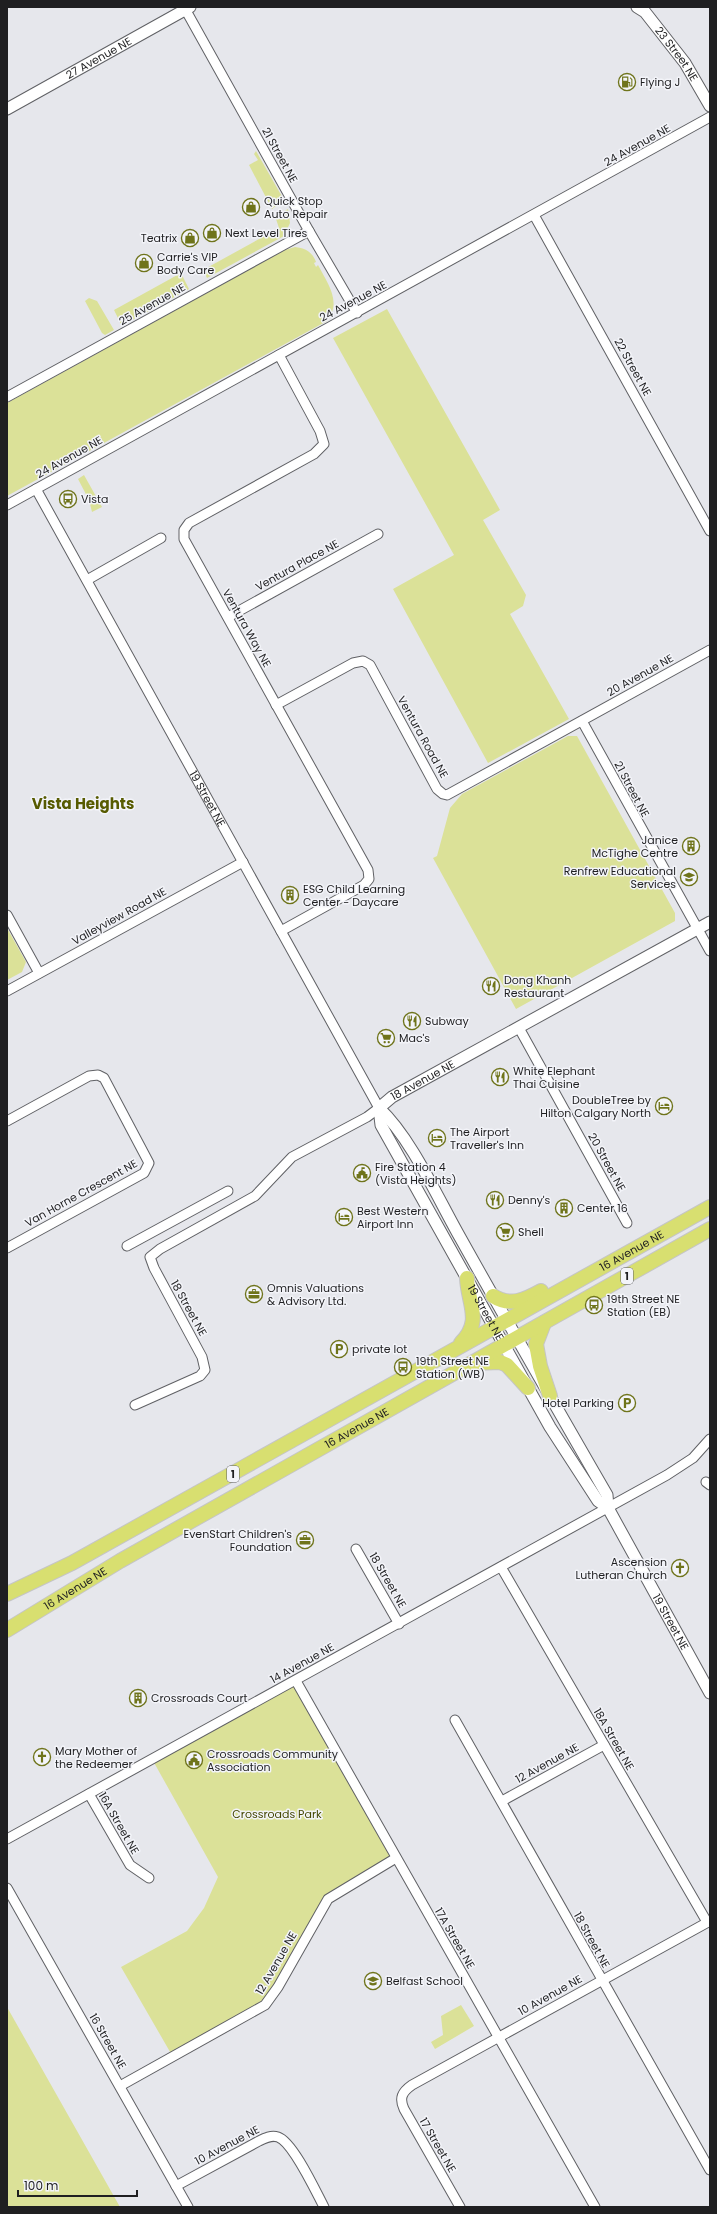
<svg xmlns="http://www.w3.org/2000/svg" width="717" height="2214" font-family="Poppins,sans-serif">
	<rect width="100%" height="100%" fill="#e6e7ec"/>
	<path fill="#dbe198" d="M256 151 284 200 272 209 249 165 258 160 254 154Z
		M288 209 290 223 284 236 207 278 203 270 279 228 276 219 279 214Z
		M295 247C306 248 313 253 316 262L314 263 316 267 318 265C328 284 342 302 327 321L7 496V403L285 250Z
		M181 273 189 289 123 325 121 324 114 310Z
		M89 298 97 301 114 330 105 335 102 333 85 301Z
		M387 309 500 510 483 520 526 595 523 606 510 614 569 719 488 763 393 589 454 555 333 338Z
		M84 475 102 507 92 512 89 500 78 479Z
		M568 736H577L675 913V921L516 1009 433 858 437 856 450 808 462 794Z
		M7 928 26 962 22 972 7 980Z
		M296 1681 396 1858 335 1893 271 1999 173 2057 121 1967 187 1931 204 1908 218 1877 152 1759Z
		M461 2005 474 2026 435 2049 431 2042 443 2035 441 2016Z
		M7 2007 120 2207H7Z"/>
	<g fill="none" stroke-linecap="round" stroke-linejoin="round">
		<g stroke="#606165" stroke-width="11">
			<g id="minor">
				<path d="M184 7 309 231 357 313"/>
				<path d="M534 215 710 531"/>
				<path d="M279 355 320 431 324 444 314 454 189 523 184 530V539L368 870 369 879 364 885 281 931"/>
				<path d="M7 397 309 231"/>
				<path id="s1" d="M36 489 379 1108 367 1117 292 1157 255 1196 160 1249 150 1257 154 1268 202 1357 205 1370 200 1376 135 1405"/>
				<path d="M7 505 710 117"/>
				<path d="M87 580 161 538"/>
				<path d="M228 617 378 534"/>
				<path d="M276 705 353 663 363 661 370 665 437 789 443 794 447 795 710 650"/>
				<path d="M582 721 710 951"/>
				<path d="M7 915 39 973"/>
				<path d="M7 991 243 862"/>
				<path d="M519 1028 627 1223"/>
				<path d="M7 1121 89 1076 98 1075 104 1078 149 1163 144 1173 7 1248"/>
				<path d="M127 1246 228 1191"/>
				<path d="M706 1482 710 1485"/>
				<path d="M356 1549 399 1624"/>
				<path d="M501 1567 707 1922"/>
				<path d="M296 1681 595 2207"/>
				<path d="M455 1720 710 2170"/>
				<path d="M89 1794 130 1865 149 1878"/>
				<path d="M502 1801 604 1745"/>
				<path d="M7 1839 667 1475 693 1458 710 1439"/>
				<path d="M7 1888 188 2207"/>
				<path d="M120 2086 265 2005 278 1987 328 1899 396 1858"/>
				<path d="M176 2186 259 2141C265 2138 271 2135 278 2137 293 2142 316 2192 324 2207"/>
				<path d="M460 2207 404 2109C399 2098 402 2092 412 2085L710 1921"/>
			</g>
		</g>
		<g stroke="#606165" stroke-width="13">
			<g id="tertiary">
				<path id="s2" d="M637 7 645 12 685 63 710 106"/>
				<path id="s3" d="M7 109 190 7"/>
				<path id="s4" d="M379 1108C412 1139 438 1199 461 1239 509 1325 558 1410 607 1495L608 1508 710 1693"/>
				<path id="s5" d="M379 1108 381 1125 550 1427 598 1501 608 1508"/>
				<path id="s6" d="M379 1108 392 1097 710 922"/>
			</g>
		</g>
		<g stroke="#c5c5c5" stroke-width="16">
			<g id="trunk">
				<path d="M493 1296C510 1307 525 1300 541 1291"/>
				<path d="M544 1323 536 1344 540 1366 550 1396"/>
				<path d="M461 1343C483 1321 468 1304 467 1278"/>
				<path d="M474 1363 500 1362 507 1365 528 1388"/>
				<path id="s7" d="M7 1594 72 1563 710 1207"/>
				<path id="s8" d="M7 1630 120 1561 710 1229"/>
			</g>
		</g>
		<use href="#minor" stroke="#fff" stroke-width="9"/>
		<use href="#tertiary" stroke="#fff" stroke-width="11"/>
		<use href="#trunk" stroke="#d8df70" stroke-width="14"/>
	</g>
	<defs>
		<g id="fuel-ring" transform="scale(0.9)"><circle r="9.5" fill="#f3f4f9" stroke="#6f741b" stroke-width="1.5"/><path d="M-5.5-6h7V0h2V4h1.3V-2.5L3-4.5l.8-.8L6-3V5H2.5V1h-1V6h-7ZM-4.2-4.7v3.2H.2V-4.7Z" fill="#6f741b"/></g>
		<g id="shop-ring" transform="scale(0.9)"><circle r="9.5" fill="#f3f4f9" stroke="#6f741b" stroke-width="1.5"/><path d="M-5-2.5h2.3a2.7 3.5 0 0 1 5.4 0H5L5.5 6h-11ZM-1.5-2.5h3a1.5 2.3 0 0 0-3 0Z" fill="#6f741b"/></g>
		<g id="bus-ring" transform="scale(0.9)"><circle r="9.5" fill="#f3f4f9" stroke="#6f741b" stroke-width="1.5"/><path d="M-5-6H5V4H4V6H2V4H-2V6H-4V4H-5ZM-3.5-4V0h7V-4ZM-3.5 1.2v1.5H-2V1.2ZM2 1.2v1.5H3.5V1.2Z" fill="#6f741b"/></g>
		<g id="building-ring" transform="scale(0.9)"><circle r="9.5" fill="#f3f4f9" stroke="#6f741b" stroke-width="1.5"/><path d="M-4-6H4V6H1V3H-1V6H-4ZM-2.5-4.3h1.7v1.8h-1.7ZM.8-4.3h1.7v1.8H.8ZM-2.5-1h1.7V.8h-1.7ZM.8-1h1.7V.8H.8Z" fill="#6f741b"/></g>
		<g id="school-ring" transform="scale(0.9)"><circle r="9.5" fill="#f3f4f9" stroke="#6f741b" stroke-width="1.5"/><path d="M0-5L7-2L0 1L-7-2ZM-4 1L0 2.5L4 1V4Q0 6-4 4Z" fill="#6f741b"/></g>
		<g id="restaurant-ring" transform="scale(0.9)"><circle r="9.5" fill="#f3f4f9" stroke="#6f741b" stroke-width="1.5"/><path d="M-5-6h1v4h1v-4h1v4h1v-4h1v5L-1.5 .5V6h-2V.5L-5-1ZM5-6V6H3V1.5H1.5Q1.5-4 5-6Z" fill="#6f741b"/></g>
		<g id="supermarket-ring" transform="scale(0.9)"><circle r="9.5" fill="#f3f4f9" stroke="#6f741b" stroke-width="1.5"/><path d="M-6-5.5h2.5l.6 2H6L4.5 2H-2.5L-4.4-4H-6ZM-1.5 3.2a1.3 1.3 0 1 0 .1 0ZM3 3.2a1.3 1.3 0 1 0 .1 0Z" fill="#6f741b"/></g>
		<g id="hotel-ring" transform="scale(0.9)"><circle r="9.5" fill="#f3f4f9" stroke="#6f741b" stroke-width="1.5"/><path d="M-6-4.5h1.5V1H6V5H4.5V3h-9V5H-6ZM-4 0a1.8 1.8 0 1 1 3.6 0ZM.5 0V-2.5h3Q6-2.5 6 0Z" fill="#6f741b"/></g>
		<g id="civic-ring" transform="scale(0.9)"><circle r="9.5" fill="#f3f4f9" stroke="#6f741b" stroke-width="1.5"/><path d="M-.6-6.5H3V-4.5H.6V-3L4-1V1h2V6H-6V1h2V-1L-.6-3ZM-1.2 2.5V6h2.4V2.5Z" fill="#6f741b"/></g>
		<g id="office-ring" transform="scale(0.9)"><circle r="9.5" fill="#f3f4f9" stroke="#6f741b" stroke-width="1.5"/><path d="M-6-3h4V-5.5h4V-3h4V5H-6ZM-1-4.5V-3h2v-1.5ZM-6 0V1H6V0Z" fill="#6f741b"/></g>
		<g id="parking-ring" transform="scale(0.9)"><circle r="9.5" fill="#f3f4f9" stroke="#6f741b" stroke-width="1.5"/><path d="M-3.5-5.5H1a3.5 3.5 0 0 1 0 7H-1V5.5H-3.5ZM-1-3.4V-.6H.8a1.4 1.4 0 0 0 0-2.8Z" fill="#6f741b"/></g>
		<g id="church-ring" transform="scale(0.9)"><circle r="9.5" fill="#f3f4f9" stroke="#6f741b" stroke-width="1.5"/><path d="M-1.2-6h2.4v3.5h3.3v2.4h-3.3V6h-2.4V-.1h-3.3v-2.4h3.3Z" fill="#6f741b"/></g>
	</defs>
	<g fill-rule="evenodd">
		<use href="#fuel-ring" x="627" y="82"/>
		<use href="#shop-ring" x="251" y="207"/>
		<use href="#shop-ring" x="212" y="233"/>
		<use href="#shop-ring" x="190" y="238"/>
		<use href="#shop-ring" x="144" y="263"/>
		<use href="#bus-ring" x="68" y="499"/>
		<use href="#building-ring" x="691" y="846"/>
		<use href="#school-ring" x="689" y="877"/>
		<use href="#building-ring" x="290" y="895"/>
		<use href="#restaurant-ring" x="491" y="986"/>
		<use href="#restaurant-ring" x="412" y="1021"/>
		<use href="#supermarket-ring" x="386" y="1038"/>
		<use href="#restaurant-ring" x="500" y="1077"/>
		<use href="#hotel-ring" x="664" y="1106"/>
		<use href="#hotel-ring" x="437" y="1138"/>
		<use href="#civic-ring" x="362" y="1173"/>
		<use href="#restaurant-ring" x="495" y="1200"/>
		<use href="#building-ring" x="564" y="1208"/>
		<use href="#hotel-ring" x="344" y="1217"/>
		<use href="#supermarket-ring" x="505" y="1232"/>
		<use href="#office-ring" x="254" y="1294"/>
		<use href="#bus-ring" x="594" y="1305"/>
		<use href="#parking-ring" x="339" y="1349"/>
		<use href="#bus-ring" x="403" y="1367"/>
		<use href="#parking-ring" x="627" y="1403"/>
		<use href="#office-ring" x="305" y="1540"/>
		<use href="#church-ring" x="680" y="1568"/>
		<use href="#building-ring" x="138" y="1698"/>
		<use href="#church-ring" x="42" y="1757"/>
		<use href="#civic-ring" x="194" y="1760"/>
		<use href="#school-ring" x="373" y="1981"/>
	</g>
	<g text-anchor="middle" stroke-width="3" stroke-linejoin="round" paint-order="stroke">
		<g fill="#f3f4f9" stroke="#5f5f62" stroke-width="1">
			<rect x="621" y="1268" width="12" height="16" rx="3"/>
			<rect x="227" y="1466" width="12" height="16" rx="3"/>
		</g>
		<g font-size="10" font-weight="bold" fill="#1f1f21">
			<text x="627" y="1280">1</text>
			<text x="233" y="1478">1</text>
		</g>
		<g font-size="11" fill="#1f1f21" stroke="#f3f4f9">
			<text dy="4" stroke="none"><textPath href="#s2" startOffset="62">23 Street NE</textPath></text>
			<text dy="4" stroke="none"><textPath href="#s3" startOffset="105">27 Avenue NE</textPath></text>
			<text transform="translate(637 145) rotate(-29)" y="4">24 Avenue NE</text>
			<text transform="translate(280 155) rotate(61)" y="4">21 Street NE</text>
			<text transform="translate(353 301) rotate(-28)" y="4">24 Avenue NE</text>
			<text transform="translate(152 304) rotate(-29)" y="4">25 Avenue NE</text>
			<text transform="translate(633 367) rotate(61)" y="4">22 Street NE</text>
			<text transform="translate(69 457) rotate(-29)" y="4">24 Avenue NE</text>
			<text transform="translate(297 565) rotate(-29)" y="4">Ventura Place NE</text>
			<text transform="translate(247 628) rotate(61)" y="4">Ventura Way NE</text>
			<text transform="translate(640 675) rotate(-29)" y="4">20 Avenue NE</text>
			<text transform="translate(423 737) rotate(61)" y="4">Ventura Road NE</text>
			<text transform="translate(632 789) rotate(62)" y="4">21 Street NE</text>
			<text dy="4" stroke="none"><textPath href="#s1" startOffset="354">19 Street NE</textPath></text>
			<text transform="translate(119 916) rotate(-29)" y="4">Valleyview Road NE</text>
			<text dy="4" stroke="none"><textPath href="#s6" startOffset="52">18 Avenue NE</textPath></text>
			<text transform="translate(607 1162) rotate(61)" y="4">20 Street NE</text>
			<text transform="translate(81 1193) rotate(-29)" y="4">Van Horne Crescent NE</text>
			<text dy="4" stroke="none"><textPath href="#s7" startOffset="713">16 Avenue NE</textPath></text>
			<text transform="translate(189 1308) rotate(61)" y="4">18 Street NE</text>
			<text dy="4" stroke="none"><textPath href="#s5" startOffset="232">19 Street NE</textPath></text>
			<text dy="4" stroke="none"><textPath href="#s8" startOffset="404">16 Avenue NE</textPath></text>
			<text transform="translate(388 1580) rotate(60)" y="4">18 Street NE</text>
			<text dy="4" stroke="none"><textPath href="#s8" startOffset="80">16 Avenue NE</textPath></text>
			<text dy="4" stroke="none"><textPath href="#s4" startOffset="593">19 Street NE</textPath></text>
			<text transform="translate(302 1663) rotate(-29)" y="4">14 Avenue NE</text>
			<text transform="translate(614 1739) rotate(60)" y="4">18A Street NE</text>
			<text transform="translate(547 1763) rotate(-29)" y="4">12 Avenue NE</text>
			<text transform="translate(119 1823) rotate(60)" y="4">16A Street NE</text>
			<text transform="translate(455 1938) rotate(60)" y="4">17A Street NE</text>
			<text transform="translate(592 1940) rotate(61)" y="4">18 Street NE</text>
			<text transform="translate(276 1963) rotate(-60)" y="4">12 Avenue NE</text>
			<text transform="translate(550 1995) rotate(-29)" y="4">10 Avenue NE</text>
			<text transform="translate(108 2041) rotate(60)" y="4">16 Street NE</text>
			<text transform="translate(227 2145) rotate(-28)" y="4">10 Avenue NE</text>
			<text transform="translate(438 2145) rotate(60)" y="4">17 Street NE</text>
		</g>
		<g font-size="11" fill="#1f1f21" stroke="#f3f4f9" text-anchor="start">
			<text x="640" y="86">Flying J</text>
			<text x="264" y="205">Quick Stop<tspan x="264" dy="13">Auto Repair</tspan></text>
			<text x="225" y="237">Next Level Tires</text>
			<text x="177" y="242" text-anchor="end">Teatrix</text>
			<text x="157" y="261">Carrie's VIP<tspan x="157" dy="13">Body Care</tspan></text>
			<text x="81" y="503">Vista</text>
			<text x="678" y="844" text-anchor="end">Janice<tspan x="678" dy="13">McTighe Centre</tspan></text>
			<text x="676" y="875" text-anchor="end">Renfrew Educational<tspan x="676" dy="13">Services</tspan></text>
			<text x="303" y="893">ESG Child Learning<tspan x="303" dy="13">Center - Daycare</tspan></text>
			<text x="504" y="984">Dong Khanh<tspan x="504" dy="13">Restaurant</tspan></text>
			<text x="425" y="1025">Subway</text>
			<text x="399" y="1042">Mac's</text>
			<text x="513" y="1075">White Elephant<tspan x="513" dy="13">Thai Cuisine</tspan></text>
			<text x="651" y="1104" text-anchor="end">DoubleTree by<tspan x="651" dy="13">Hilton Calgary North</tspan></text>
			<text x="450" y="1136">The Airport<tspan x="450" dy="13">Traveller's Inn</tspan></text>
			<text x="375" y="1171">Fire Station 4<tspan x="375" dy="13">(Vista Heights)</tspan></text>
			<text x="508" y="1204">Denny's</text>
			<text x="577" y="1212">Center 16</text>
			<text x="357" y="1215">Best Western<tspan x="357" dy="13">Airport Inn</tspan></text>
			<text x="518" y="1236">Shell</text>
			<text x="267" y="1292">Omnis Valuations<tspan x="267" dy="13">&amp; Advisory Ltd.</tspan></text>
			<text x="607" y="1303">19th Street NE<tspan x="607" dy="13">Station (EB)</tspan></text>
			<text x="352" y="1353">private lot</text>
			<text x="416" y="1365">19th Street NE<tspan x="416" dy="13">Station (WB)</tspan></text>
			<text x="614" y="1407" text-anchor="end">Hotel Parking</text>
			<text x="292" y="1538" text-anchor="end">EvenStart Children's<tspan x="292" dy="13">Foundation</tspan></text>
			<text x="667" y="1566" text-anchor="end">Ascension<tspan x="667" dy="13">Lutheran Church</tspan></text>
			<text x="151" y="1702">Crossroads Court</text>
			<text x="55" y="1755">Mary Mother of<tspan x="55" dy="13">the Redeemer</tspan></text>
			<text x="207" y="1758">Crossroads Community<tspan x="207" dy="13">Association</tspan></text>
			<text x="386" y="1985">Belfast School</text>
		</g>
		<g font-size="11" fill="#444700" stroke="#f3f4f9">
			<text x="277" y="1818">Crossroads Park</text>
		</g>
		<g font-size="15" font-weight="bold" fill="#575b01" stroke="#f3f4f9">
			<text x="83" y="809">Vista Heights</text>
		</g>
	</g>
	<rect width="717" height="2214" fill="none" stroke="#1f1f21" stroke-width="16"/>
	<path d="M18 2190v6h119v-6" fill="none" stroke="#1f1f21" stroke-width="2"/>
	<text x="24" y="2190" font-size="12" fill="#1f1f21" stroke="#f3f4f9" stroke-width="3" paint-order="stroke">100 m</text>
</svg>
